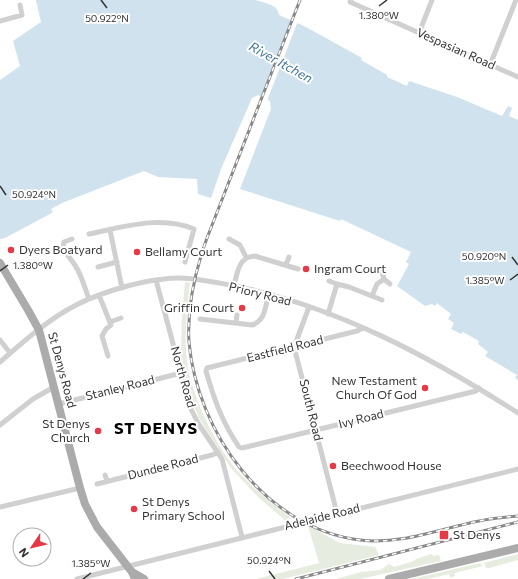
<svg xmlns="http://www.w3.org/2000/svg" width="518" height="579" font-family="Commissioner,sans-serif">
	<rect width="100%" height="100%" fill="#fff"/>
	<path fill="#e6ecdf" d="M185 282 190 283C187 311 183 339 188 368 194 400 214 441 234 467 250 486 271 503 291 518L287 522 257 496 231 468 200 420 192 401 179 351 181 348 182 315Z
		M308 526 340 543 375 547 379 555 283 579H256L319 563Z
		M432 554 433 556 439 555 441 561 360 579H336L361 572 380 570 389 564 394 567 414 561 416 559Z
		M518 554V560L489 568H486L484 563Z
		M480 563 483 566 454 573 455 576 450 578 449 574 428 579H412Z"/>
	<path fill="#cfe2ee" d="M36 0H255C264 3 278 4 279 15L304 26 362 58 361 60 387 75V77L407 86 409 81 457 97 502 116 508 106 512 108 509 116 518 120V380L515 378 517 375 485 356 488 352 478 344 479 341 463 332 461 334 451 329 454 323 448 319 451 314 437 303 435 306 432 304 425 306 397 286 409 264 406 262 411 252 341 219 340 221 240 189 271 109 270 101 258 95 252 98 221 169 211 198 198 194 197 179 158 177 144 171 62 203 51 209 53 212 48 215 5 238 0 239V80L20 66 13 41 41 22Z"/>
	<path fill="#fff" d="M291 19 298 21 267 101 260 98Z"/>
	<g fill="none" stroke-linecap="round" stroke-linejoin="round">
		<path stroke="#d0d0d0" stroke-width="5" d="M351 0 350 2 518 77
			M0 21 22 15 20 5
			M419 33 432 0
			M490 65 516 0
			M110 230 122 288
			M89 234C123 227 160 215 194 229L185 262
			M72 239 64 242C61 251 72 259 76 267 82 276 85 289 89 299
			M229 239 240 245 246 257
			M286 265 289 257
			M98 267 117 262
			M382 272 384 279 390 284
			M156 280 190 407 198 423 222 459 242 537
			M329 281 337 284 349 287 382 300
			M234 286C237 273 239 256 255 256L298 269
			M99 295 111 325 106 329 102 336 108 356
			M372 296 377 284 384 279
			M309 307 294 347 337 513
			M328 314 337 284
			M200 319 252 325C266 321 265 305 269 294
			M110 322 121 318
			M236 322 237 315
			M363 328 357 331 207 368 206 371C214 399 222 422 239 447L242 448 476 391 479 388
			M0 340 10 353
			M0 362C21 344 43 324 67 310 92 295 134 282 164 279 186 276 208 281 230 285 334 305 429 356 518 413
			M59 404 181 373
			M0 425 33 399 54 387
			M105 475 107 481
			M97 484 212 455 218 452
			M0 507 80 488
			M77 579 518 469"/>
		<path stroke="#ababab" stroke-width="8" d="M0 263 28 310 39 330 80 488 85 504 97 527 132 572 135 579
			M132 572 144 579
			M389 579 518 548"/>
		<g stroke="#888" stroke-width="3">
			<path id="rail" d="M300 0 207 238C195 271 187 306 189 342 197 432 265 528 360 540 401 545 439 529 479 521 492 518 505 517 518 516
				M296 579 518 522"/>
		</g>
		<use href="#rail" stroke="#fff" stroke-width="1.5" stroke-dasharray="4.5" stroke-linecap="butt"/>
	</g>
	<path fill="none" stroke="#333" stroke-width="1.5" d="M101 0 107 8M379 6 387 0M0 186 6 195M512 257 518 265M0 271 8 265M510 280 518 274M269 571 275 579M83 579 91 573"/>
	<g fill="#e63946" stroke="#fff" stroke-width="1.5">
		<circle cx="11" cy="250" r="4"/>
		<circle cx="137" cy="252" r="4"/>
		<circle cx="306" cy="269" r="4"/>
		<circle cx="242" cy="308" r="4"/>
		<circle cx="425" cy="388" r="4"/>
		<circle cx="98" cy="431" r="4"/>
		<circle cx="333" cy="466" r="4"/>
		<circle cx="134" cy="509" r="4"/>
		<rect x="439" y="530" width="10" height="10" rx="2"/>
	</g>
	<g text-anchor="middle" stroke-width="4" stroke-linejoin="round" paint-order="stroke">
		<g font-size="12" fill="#333" stroke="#fff">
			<text transform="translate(456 49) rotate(24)" y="4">Vespasian Road</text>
			<text transform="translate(260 294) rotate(14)" y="4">Priory Road</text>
			<text transform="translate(285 349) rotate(-14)" y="4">Eastfield Road</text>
			<text transform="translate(62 370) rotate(75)" y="4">St Denys Road</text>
			<text transform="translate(183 377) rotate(74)" y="4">North Road</text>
			<text transform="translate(120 388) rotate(-14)" y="4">Stanley Road</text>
			<text transform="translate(311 410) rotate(76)" y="4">South Road</text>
			<text transform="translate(361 419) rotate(-14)" y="4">Ivy Road</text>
			<text transform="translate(163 467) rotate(-14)" y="4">Dundee Road</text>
			<text transform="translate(322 517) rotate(-14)" y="4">Adelaide Road</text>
		</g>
		<g font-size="12" fill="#333" stroke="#fff" text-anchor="start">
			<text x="19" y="254">Dyers Boatyard</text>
			<text x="145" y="256">Bellamy Court</text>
			<text x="314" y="273">Ingram Court</text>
			<text x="234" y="312" text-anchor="end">Griffin Court</text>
			<text x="417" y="385" text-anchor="end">New Testament<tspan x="417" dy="14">Church Of God</tspan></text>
			<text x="90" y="428" text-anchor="end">St Denys<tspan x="90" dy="14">Church</tspan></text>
			<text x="341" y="470">Beechwood House</text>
			<text x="142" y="506">St Denys<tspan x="142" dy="14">Primary School</tspan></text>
			<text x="453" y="539">St Denys</text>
		</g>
		<g font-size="13" font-style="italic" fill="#3f7597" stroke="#fff">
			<text transform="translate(281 62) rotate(29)" y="5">River Itchen</text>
		</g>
		<g font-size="16" font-weight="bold" letter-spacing="1" fill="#000" stroke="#fff">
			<text x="156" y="434">ST DENYS</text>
		</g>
	</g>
	<g font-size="10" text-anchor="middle" fill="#333" stroke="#fff" stroke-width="4" stroke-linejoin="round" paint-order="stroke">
		<text x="379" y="19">1.380°W</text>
		<text x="107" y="22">50.922°N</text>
		<text x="34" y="198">50.924°N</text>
		<text x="484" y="260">50.920°N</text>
		<text x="33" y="269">1.380°W</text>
		<text x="485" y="284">1.385°W</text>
		<text x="269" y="564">50.924°N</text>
		<text x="91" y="567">1.385°W</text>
	</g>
	<g transform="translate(32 547) rotate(235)"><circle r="19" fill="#ffffff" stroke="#adadad"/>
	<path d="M0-3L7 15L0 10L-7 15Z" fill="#e63946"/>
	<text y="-6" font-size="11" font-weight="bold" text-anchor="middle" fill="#333333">N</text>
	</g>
</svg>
